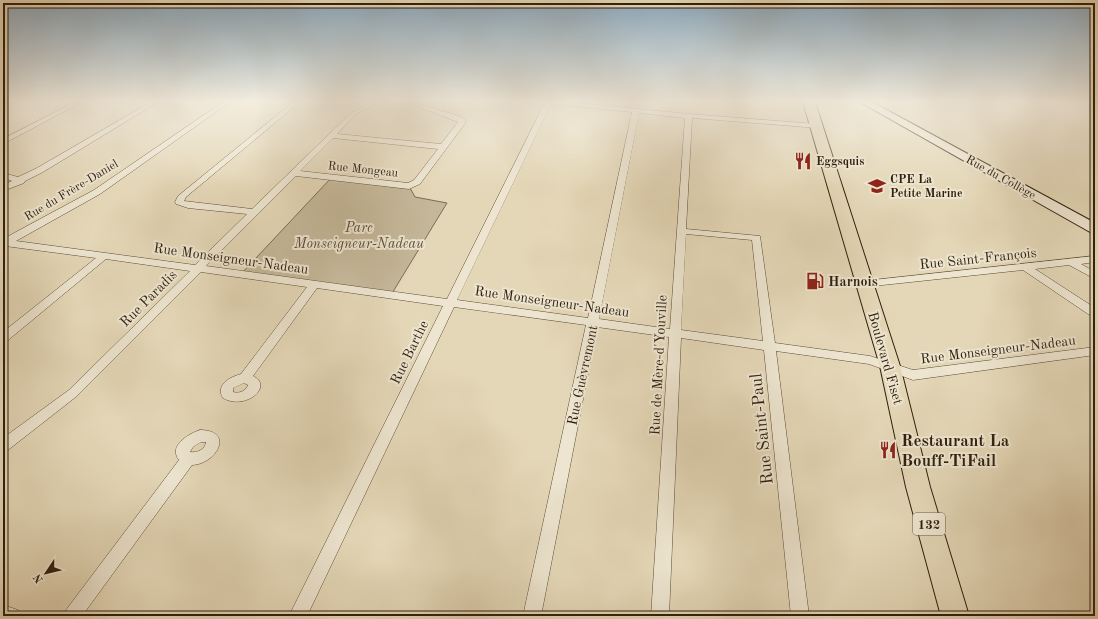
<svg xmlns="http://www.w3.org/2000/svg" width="1098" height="619" font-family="'Old Standard TT',serif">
	<rect width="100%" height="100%" fill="#e4d7b7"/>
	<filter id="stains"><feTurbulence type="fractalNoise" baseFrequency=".005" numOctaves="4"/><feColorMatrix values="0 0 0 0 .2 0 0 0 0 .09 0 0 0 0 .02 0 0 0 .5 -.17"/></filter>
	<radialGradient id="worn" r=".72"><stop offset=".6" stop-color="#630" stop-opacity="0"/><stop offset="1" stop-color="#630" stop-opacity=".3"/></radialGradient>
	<path fill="#c5b89a" stroke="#7a6c54" d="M332 177 409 186 415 197 447 203 391 295 241 274Z"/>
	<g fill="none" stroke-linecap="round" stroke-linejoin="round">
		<g stroke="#5c4d38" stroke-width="1">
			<path id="street" d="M75 102H82L3 144V139Z
				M151 102H158L43 172 25 181 24 183 3 191V185L12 181 3 178V173L18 177 37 168Z
				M223 102H230L100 194 16 241 195 265 247 214 188 208 176 204 175 202 178 196 293 102H300L186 197 184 201 252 209 352 112 373 102H381L356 114 337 134 441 144 458 122 405 102H413L462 117 466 122 420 184 409 189 296 176 206 266 447 299 545 102H567L689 114 816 124H819V128L692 118 686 229 760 236 775 343 870 356 913 370 1095 347V355L913 380 869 364 776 351 809 616H791L764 350 681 338 669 616H651L669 337 597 327 541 616H523L586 325 454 307 307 616H289L443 306 317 288 253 376C274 386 246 411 223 398 215 385 230 377 241 374L307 287 201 272 77 396 8 450 3 452V438L69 390 190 271 106 259 7 341 3 342V332L96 258 5 246 3 245V239L94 190ZM551 104 632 112 588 318 457 300ZM639 113 685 118 670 329 599 319ZM333 138 438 149 414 180 408 183 300 171ZM686 234 752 240 763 341 681 330ZM244 383 248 385C246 391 239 394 233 392V388Z
				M1095 256V262L1081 264 1095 272V279L1069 265 1035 269 1095 308V317L1091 316 1023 270 864 287 859 284 864 281Z
				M200 430C235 430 217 464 192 465L82 616H63L66 610 179 460C168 446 188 434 200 430ZM201 442H206C205 450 197 453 190 452L193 447Z
				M3 605 18 610 21 616H3Z"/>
		</g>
		<g stroke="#2f1f0d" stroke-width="2">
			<path id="secondary" d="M860 102H872L1095 223V233L1090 232Z"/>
		</g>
		<g stroke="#2f1f0d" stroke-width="2">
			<path id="primary" d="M803 102H815L900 366 930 487 969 616H941L906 487 880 366Z"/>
		</g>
		<use href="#street" fill="#ede5d0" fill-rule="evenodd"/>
		<use href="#secondary" fill="#ede5d0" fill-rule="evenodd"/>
		<use href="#primary" fill="#e4d7b7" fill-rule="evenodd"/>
	</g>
	<linearGradient id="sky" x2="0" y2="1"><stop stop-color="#8da9bd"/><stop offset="0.54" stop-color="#f3eddf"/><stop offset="1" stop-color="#f3eddf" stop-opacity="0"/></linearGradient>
	<rect width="1098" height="188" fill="url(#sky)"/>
	<defs>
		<g id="restaurant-bare" transform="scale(1.38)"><path d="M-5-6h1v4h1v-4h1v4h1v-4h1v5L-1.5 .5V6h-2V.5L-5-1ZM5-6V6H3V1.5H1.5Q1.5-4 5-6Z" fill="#8f2418" stroke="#ede5d0" stroke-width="2.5" paint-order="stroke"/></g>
		<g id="school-bare" transform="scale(1.38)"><path d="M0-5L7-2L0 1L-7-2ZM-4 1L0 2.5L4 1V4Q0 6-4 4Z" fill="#8f2418" stroke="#ede5d0" stroke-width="2.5" paint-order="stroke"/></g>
		<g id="fuel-bare" transform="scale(1.38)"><path d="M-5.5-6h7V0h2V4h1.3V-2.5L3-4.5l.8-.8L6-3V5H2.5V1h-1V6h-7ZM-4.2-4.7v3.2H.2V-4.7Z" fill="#8f2418" stroke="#ede5d0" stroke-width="2.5" paint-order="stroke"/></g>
	</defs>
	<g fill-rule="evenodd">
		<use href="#restaurant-bare" x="803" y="161"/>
		<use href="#school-bare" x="877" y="186"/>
		<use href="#fuel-bare" x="815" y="281"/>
		<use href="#restaurant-bare" x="888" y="450"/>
	</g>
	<g text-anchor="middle" stroke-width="4" stroke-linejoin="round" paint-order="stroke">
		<g font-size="12" font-weight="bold" fill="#2f1f0d" stroke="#ede5d0" text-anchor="start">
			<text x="816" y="165">Eggsquis</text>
			<text x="890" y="183">CPE La<tspan x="890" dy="14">Petite Marine</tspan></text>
		</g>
		<g font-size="12" fill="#2f1f0d" stroke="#ede5d0">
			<text transform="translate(363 169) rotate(6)" y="4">Rue Mongeau</text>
			<text transform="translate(1001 177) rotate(29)" y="4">Rue du Collège</text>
			<text transform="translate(71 190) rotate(-31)" y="4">Rue du Frère-Daniel</text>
		</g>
		<rect fill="#ede5d0" stroke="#685a48" stroke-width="1" x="913" y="513" width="32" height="22" rx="3"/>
		<g font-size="13" font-weight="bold" fill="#2f1f0d">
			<text x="929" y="529">132</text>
		</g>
		<g font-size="14" font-style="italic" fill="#5c4d37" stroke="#ede5d0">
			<text x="359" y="232">Parc<tspan x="359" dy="16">Monseigneur-Nadeau</tspan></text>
		</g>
		<g font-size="14" fill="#2f1f0d" stroke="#ede5d0">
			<text transform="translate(231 258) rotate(8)" y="5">Rue Monseigneur-Nadeau</text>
			<text transform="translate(978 258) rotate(-6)" y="5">Rue Saint-François</text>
			<text transform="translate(148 298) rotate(-45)" y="5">Rue Paradis</text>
			<text transform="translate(552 301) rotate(8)" y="5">Rue Monseigneur-Nadeau</text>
			<text transform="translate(998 349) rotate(-7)" y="5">Rue Monseigneur-Nadeau</text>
			<text transform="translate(409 352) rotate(-64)" y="5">Rue Barthe</text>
			<text transform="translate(886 358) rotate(74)" y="5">Boulevard Fiset</text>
			<text transform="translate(658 365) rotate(-87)" y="5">Rue de Mère-d'Youville</text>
			<text transform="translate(582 375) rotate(-78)" y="5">Rue Guèvremont</text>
		</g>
		<g font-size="14" font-weight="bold" fill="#2f1f0d" stroke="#ede5d0" text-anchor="start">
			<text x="828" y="286">Harnois</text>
		</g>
		<g font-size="17" fill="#2f1f0d" stroke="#ede5d0">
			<text transform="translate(761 429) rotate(-96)" y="6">Rue Saint-Paul</text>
		</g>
		<g font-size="17" font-weight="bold" fill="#2f1f0d" stroke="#ede5d0" text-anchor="start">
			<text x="901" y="446">Restaurant La<tspan x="901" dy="20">Bouff-TiFail</tspan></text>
		</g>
	</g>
	<rect width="1098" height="619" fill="none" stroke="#e4d7b7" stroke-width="16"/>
	<rect x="4" y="4" width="1090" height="611" fill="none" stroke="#2f1f0d" stroke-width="2"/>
	<rect x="8" y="8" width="1082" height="603" fill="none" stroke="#2f1f0d"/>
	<g transform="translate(46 573) rotate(235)" stroke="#ede5d0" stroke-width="3" paint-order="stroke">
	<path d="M0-3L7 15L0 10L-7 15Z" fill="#2f1f0d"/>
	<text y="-6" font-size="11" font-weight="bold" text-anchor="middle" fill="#2f1f0d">N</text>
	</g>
	<rect width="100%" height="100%" filter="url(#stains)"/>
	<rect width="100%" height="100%" fill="url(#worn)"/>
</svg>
